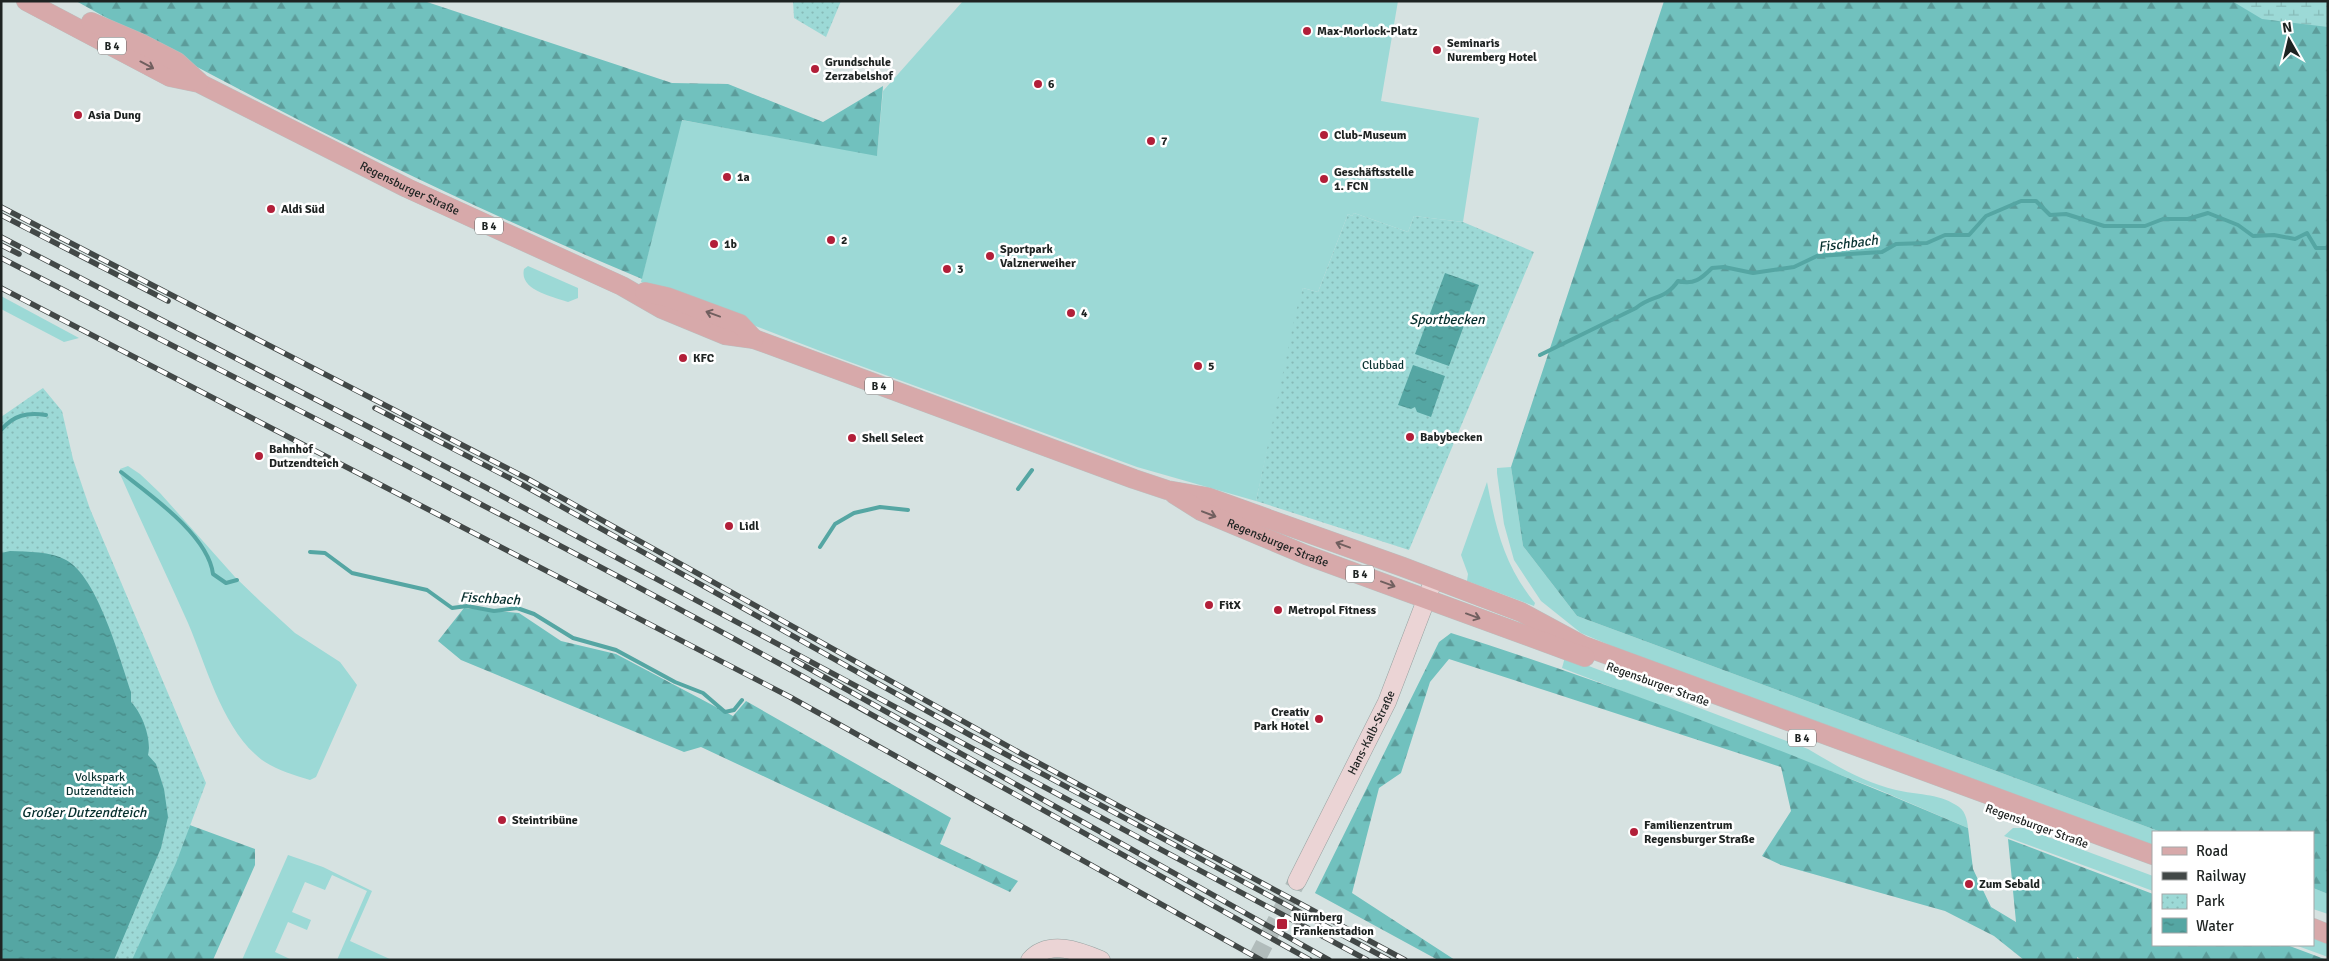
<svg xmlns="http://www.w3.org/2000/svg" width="2329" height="961" font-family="Signika,sans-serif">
	<defs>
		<pattern id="forest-firs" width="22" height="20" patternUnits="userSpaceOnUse" patternTransform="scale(1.25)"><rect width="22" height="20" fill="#71c1be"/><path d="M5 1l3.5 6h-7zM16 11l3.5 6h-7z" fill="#5c9c9a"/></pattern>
		<pattern id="wetland-marsh" width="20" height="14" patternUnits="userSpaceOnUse" patternTransform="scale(1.25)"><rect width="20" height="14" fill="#9cd9d6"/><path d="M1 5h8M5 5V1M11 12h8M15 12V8" fill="none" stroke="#86bab7"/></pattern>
		<pattern id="park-dots" width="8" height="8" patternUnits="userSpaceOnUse" patternTransform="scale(1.25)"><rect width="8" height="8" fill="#9cd9d6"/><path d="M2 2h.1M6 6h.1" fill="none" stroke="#86bab7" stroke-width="1.8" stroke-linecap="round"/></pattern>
		<pattern id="water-ripples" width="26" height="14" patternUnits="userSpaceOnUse" patternTransform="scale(1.25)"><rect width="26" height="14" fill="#55a6a3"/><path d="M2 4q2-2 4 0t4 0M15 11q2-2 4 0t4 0" fill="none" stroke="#468784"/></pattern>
	</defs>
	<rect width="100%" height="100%" fill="#d6e2e1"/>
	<path fill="#9cd9d6" d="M963 1H1398L1381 101 1479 118 1463 222 1414 216 1408 232 1354 213 1352 216 1348 214 1318 292 1303 288 1256 501 1137 467 828 354 641 282 681 120 877 155 883 91Z
		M528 266 578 288V298L568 302C552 296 519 290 524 269Z
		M1 296 79 338 64 342 1 309Z
		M128 466 140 474 160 493 235 577 261 602 295 633 340 662 357 685 316 777 310 780C291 774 269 768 255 754 221 723 206 665 188 623 166 573 142 524 120 474V469Z
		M1511 467 1523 546 1577 616 2161 832H2153V850L1887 747 1633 655 1581 633 1541 601 1514 560 1504 524 1497 473V468Z
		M1487 482C1496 529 1504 565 1535 603L1534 606 1467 581 1468 574 1461 555Z
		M1565 657 1808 749C1835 765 1865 783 1896 790 1916 795 1937 793 1956 805 1965 810 1967 818 1968 828L1877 789 1562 668Z
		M2013 828H2024L2153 876V891L2004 836Z
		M288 855 323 867 372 891 350 941 392 960H337L367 891 332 875 325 890 305 882 292 912 311 920 307 930 288 922 275 952 292 960H242Z
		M2313 888 2328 894V914L2313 909Z
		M2313 935 2328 941V957L2295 945H2313Z"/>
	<path fill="url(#forest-firs)" d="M76 1H424L672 83 728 84 823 122 883 86 877 156 682 120 642 279C448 198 260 104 76 1Z
		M1664 1H2328V894L2313 888V832H2161L1577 616 1523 546 1511 467Z
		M464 608 519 613 561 641 616 654 733 716 746 701 951 818 940 844 1018 881 1010 892 701 747 684 752 461 660 438 641Z
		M1451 633C1626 688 1799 756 1968 828L1973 869 1991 907 2016 922 2008 839 2153 894V945H2287L2327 960H2082L2077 957V960H2024L1994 936 1945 911 1781 865 1762 856 1791 811 1781 767 1449 659 1430 682 1401 773 1379 788 1352 893 1455 960H1438L1315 893 1439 642Z
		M168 817 255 849V865L213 960H114Z"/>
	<path fill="url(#wetland-marsh)" d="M2232 1H2328V27L2262 19Z"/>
	<path fill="url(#park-dots)" d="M793 1H841L826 37 794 18Z
		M1354 213 1408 232 1414 216 1463 222 1534 252 1409 550 1256 501 1296 311 1303 288 1318 292 1348 214 1352 216Z
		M43 388 62 411 73 459 90 509 206 783 176 863 132 960H1V417Z"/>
	<path fill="url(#water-ripples)" d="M1445 273 1479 285 1449 366 1415 354Z
		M1413 365 1445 376 1431 417 1417 412 1415 407 1411 409 1398 405Z
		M10 551C29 552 50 551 66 560 97 576 120 659 131 692V702C142 713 152 739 148 755L156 764 164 789 168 817 161 848 114 960H1V553Z"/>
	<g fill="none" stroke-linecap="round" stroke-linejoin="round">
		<path stroke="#55a6a3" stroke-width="4" d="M1540 355 1636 308C1653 294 1664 301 1678 281 1694 285 1701 279 1712 268L1724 267 1753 273 1794 267 1817 256 1882 252 1896 244 1927 243 1945 235H1969L1986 216 2021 201H2036L2050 215 2066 214 2104 226H2145L2163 219H2188L2208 213 2238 225 2253 236 2274 235 2295 239 2307 233 2316 248H2328
			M1 430C14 415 27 412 46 415
			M121 472C150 495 208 535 213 574L226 583 237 580
			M1018 489 1032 470
			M820 547 835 524 854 513 880 507 908 510
			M310 552 325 553 352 573 427 590 452 608 467 606 494 611 517 608 534 614 573 638 616 650 675 682 703 693 725 712 734 710 742 700"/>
		<path stroke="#b1bcbb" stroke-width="18" stroke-dasharray="18 9" stroke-linecap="butt" d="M1256 960 1297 881"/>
		<g stroke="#97a2a1" stroke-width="19">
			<g id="secondary">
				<path id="s1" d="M1297 881 1387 702 1434 579"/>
				<path d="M1030 960C1049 939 1079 951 1101 960"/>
			</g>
		</g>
		<g stroke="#bcbdbd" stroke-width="20">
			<g id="primary">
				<path id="s2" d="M26 1 170 77 199 83 407 188 622 286 662 309 725 335 754 339 1134 479 1167 490 1207 497 1403 567 1521 612 1584 646 2153 855"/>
				<path d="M91 22 140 43 177 62 199 82"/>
				<path d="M645 292 667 297 740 324 754 339"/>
				<path id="s3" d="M1174 494 1201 511 1306 555 1585 657"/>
				<path d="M2313 928 2328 934"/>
			</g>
		</g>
		<use href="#secondary" stroke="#ebd4d5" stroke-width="18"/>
		<use href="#primary" stroke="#d7a9aa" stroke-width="19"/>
		<g stroke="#424847" stroke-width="5.5">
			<path id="rail" d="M1 207 528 479 1020 753 1405 960
				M1 215 168 301
				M1 237 485 487 1367 960
				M1 245 19 254
				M1 258C263 392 525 524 782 665 959 762 1134 861 1310 960
				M1 288 790 697 1261 960
				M375 408 523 485 970 735 1389 960
				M794 660 1329 960"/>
		</g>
		<use href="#rail" stroke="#fff" stroke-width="4" stroke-dasharray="11" stroke-linecap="butt"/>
	</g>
	<defs><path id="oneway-shaft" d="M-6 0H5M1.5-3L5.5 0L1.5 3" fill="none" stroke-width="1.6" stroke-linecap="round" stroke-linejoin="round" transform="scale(1.25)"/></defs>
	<g stroke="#715f5f">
		<use href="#oneway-shaft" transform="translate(147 65) rotate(28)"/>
		<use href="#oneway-shaft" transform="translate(713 314) rotate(-160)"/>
		<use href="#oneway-shaft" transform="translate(1209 514) rotate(21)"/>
		<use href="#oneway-shaft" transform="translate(1343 545) rotate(-160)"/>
		<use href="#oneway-shaft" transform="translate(1388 584) rotate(20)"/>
		<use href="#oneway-shaft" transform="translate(1473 616) rotate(20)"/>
	</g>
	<g fill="#b21f39" stroke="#fff" stroke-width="2">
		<circle cx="1307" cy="31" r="5"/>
		<circle cx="1437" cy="50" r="5"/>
		<circle cx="815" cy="69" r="5"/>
		<circle cx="1038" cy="84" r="5"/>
		<circle cx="78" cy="115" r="5"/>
		<circle cx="1324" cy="135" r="5"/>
		<circle cx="1151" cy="141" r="5"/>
		<circle cx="727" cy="177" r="5"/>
		<circle cx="1324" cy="179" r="5"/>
		<circle cx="271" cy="209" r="5"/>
		<circle cx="831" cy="240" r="5"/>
		<circle cx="714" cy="244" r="5"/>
		<circle cx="990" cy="256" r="5"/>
		<circle cx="947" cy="269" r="5"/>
		<circle cx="1071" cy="313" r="5"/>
		<circle cx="683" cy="358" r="5"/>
		<circle cx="1198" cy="366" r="5"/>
		<circle cx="1410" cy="437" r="5"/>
		<circle cx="852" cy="438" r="5"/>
		<circle cx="259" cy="456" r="5"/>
		<circle cx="729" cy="526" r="5"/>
		<circle cx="1209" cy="605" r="5"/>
		<circle cx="1278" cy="610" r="5"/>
		<circle cx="1319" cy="719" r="5"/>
		<circle cx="502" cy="820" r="5"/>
		<circle cx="1634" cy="832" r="5"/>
		<circle cx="1969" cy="884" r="5"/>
		<rect x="1276" y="918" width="12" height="12" rx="2.5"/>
	</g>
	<g text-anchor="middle" stroke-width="5" stroke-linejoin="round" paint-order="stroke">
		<g fill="#fff" stroke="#626564" stroke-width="1">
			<rect x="98" y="37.5" width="28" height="17" rx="4"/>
			<rect x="475" y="217.5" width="28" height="17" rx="4"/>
			<rect x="865" y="377.5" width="28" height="17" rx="4"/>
			<rect x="1346" y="565.5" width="28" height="17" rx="4"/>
			<rect x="1788" y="729.5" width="28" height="17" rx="4"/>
		</g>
		<g font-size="11" font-weight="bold" fill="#1e2322">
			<text x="112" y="50">B 4</text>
			<text x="489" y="230">B 4</text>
			<text x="879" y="390">B 4</text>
			<text x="1360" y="578">B 4</text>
			<text x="1802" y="742">B 4</text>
		</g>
		<g font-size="12" font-weight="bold" fill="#1e2322" stroke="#fff" text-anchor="start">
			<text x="1317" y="35">Max-Morlock-Platz</text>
			<text x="1447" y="47">Seminaris<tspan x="1447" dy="14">Nuremberg Hotel</tspan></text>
			<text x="825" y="66">Grundschule<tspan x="825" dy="14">Zerzabelshof</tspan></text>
			<text x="1048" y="88">6</text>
			<text x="88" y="119">Asia Dung</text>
			<text x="1334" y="139">Club-Museum</text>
			<text x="1161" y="145">7</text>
			<text x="1334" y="176">Geschäftsstelle<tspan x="1334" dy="14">1. FCN</tspan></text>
			<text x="737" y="181">1a</text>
			<text x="281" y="213">Aldi Süd</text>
			<text x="841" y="244">2</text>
			<text x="724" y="248">1b</text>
			<text x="1000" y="253">Sportpark<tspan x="1000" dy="14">Valznerweiher</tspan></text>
			<text x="957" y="273">3</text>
			<text x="1081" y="317">4</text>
			<text x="693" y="362">KFC</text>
			<text x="1208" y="370">5</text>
			<text x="1420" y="441">Babybecken</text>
			<text x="862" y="442">Shell Select</text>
			<text x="269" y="453">Bahnhof<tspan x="269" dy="14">Dutzendteich</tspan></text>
			<text x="739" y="530">Lidl</text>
			<text x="1219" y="609">FitX</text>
			<text x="1288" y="614">Metropol Fitness</text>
			<text x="1309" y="716" text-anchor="end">Creativ<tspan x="1309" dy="14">Park Hotel</tspan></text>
			<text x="512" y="824">Steintribüne</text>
			<text x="1644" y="829">Familienzentrum<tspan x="1644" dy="14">Regensburger Straße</tspan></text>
			<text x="1979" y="888">Zum Sebald</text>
			<text x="1293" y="921">Nürnberg<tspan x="1293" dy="14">Frankenstadion</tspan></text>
		</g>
		<g font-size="12" fill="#1e2322" stroke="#fff">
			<text dy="4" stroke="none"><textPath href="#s2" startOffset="428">Regensburger Straße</textPath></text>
			<text dy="4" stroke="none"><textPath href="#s3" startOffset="115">Regensburger Straße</textPath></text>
			<text transform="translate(1658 684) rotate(20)" y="4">Regensburger Straße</text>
			<text dy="4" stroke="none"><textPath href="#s1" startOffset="166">Hans-Kalb-Straße</textPath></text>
			<text transform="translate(2037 826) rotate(20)" y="4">Regensburger Straße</text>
		</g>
		<g font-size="12" fill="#0b3332" stroke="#fff">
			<text x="1383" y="369">Clubbad</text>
			<text x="100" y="781">Volkspark<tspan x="100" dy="14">Dutzendteich</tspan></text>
		</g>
		<g font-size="14" font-style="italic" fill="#07302f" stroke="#fff">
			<text transform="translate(1848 243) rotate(-7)" y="5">Fischbach</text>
			<text x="1447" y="324">Sportbecken</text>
			<text transform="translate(490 598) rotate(3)" y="5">Fischbach</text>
			<text x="84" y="817">Großer Dutzendteich</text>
		</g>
	</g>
	<rect width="2329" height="961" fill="none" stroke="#1e2322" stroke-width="5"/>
	<rect x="2152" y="831" width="162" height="115" fill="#ffffff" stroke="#a5a7a7"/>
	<rect x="2162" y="847" width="25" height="8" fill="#d7a9aa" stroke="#a5a7a7"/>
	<text x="2196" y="856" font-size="15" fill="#1e2322">Road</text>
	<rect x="2162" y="872" width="25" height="8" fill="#424847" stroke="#a5a7a7"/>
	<text x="2196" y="881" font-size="15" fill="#1e2322">Railway</text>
	<rect x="2162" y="894" width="25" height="15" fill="url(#park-dots)" stroke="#a5a7a7"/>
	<text x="2196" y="906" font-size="15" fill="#1e2322">Park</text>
	<rect x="2162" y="918" width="25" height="15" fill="url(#water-ripples)" stroke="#a5a7a7"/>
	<text x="2196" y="931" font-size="15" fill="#1e2322">Water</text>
	<g transform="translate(2289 40) rotate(352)" stroke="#ffffff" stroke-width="4" paint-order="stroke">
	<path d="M0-4L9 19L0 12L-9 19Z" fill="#1e2322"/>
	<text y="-8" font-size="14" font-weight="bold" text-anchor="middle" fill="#1e2322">N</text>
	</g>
</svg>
